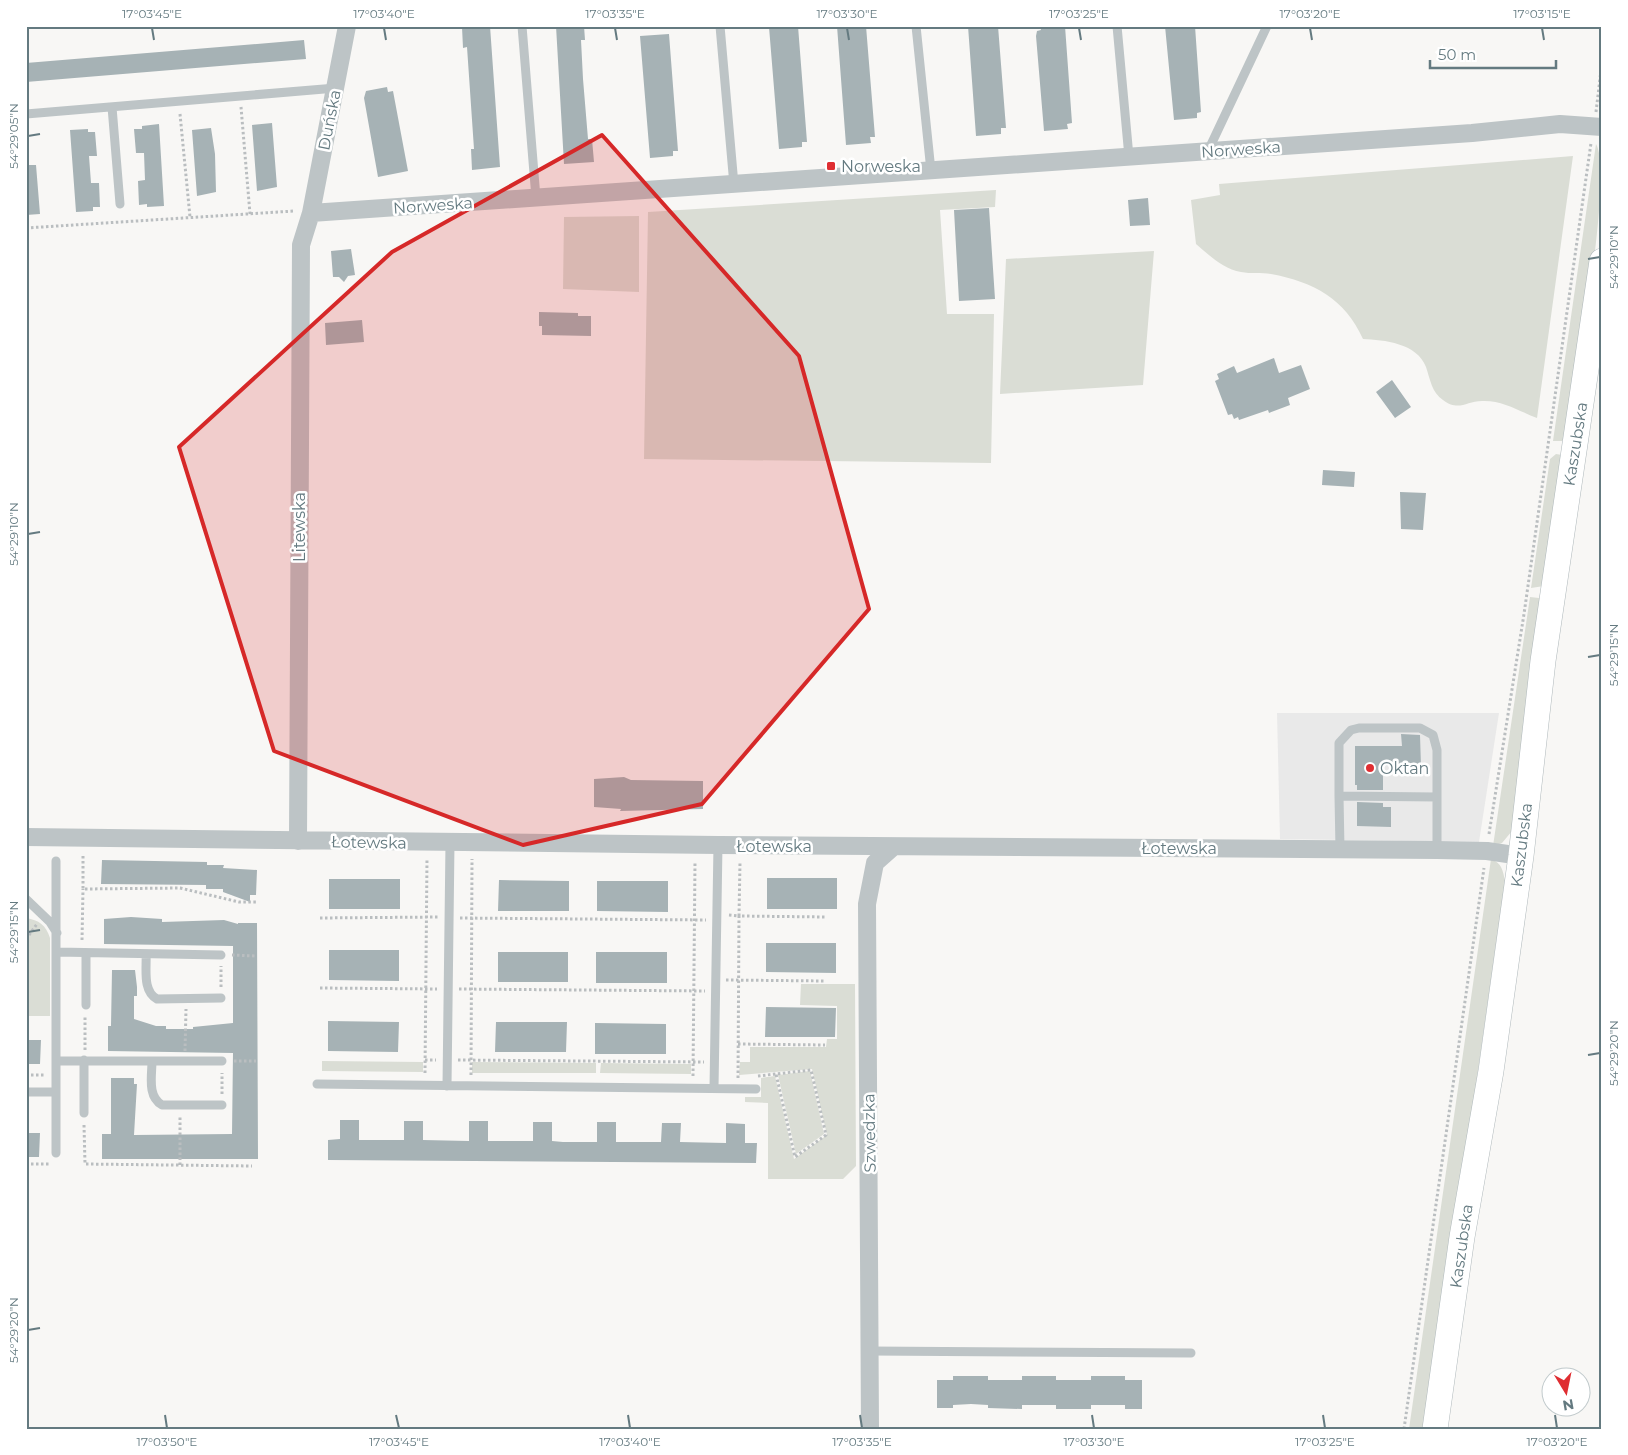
<svg xmlns="http://www.w3.org/2000/svg" width="1628" height="1455" font-family="Montserrat,sans-serif">
	<rect width="100%" height="100%" fill="#f8f7f5"/>
	<path fill="#e9e9e9" d="M1277 713H1499L1479 842 1280 839Z"/>
	<path fill="#daddd5" d="M1596 144C1614 174 1574 388 1567 435L1562 441H1553Z
		M1573 156 1537 418C1519 411 1502 400 1482 401 1466 401 1459 412 1443 400 1432 393 1430 379 1426 367 1417 343 1384 340 1363 339 1345 299 1314 282 1271 274 1261 272 1251 274 1241 272 1223 269 1209 255 1196 244L1191 200 1220 195 1219 184Z
		M996 190 995 207 940 210 947 314H994L991 463 644 459 648 212Z
		M639 216V292L563 289 564 217Z
		M1154 251 1143 385 1000 394 1006 259Z
		M1556 454 1562 455 1544 586 1531 588 1550 459Z
		M1530 597 1539 598 1541 602 1512 831 1502 843 1493 846Z
		M1491 859C1502 863 1503 871 1505 881L1427 1429H1409Z
		M26 918C39 920 46 925 50 938V1016H26Z
		M801 984H855L856 1166 843 1179H768V1103L745 1102V1097H761V1078L775 1076 794 1159 827 1135 812 1069 739 1075 740 1062H750V1047H826L827 1039H837V1006L800 1005Z
		M322 1061 423 1062V1072L322 1071Z
		M472 1062 596 1063V1073H472Z
		M601 1063 691 1064V1074L600 1073Z
		M810 1071 824 1134 796 1154 778 1075Z"/>
	<path fill="#a6b2b5" d="M490 26 500 167 472 170 471 149H474L467 47 463 48 462 27Z
		M556 26H584L585 40H581L583 79 588 139H592L594 162 564 164Z
		M798 26 807 142H802V147L779 149 769 27Z
		M837 26H866L875 137H870L871 143 846 145Z
		M968 26H998L1006 128H1001V134L976 136Z
		M1040 26H1065L1072 123 1067 124 1068 129 1044 131 1036 36 1037 31 1041 30Z
		M1165 26H1195L1201 112 1197 113V118L1174 120Z
		M669 34 678 151H673V156L650 158 640 36Z
		M304 40 306 59 26 82V63Z
		M387 87 388 92 393 91 408 171 378 177 364 98 366 91Z
		M272 123 277 187 257 191 252 125Z
		M159 124 164 206 147 207V204L139 205 138 181 145 180 144 153H136L134 129H142V126Z
		M211 128 215 154 216 192 197 196 192 130Z
		M88 129V132H95L97 156H89L91 183H99L100 207H93V211L76 212 70 130Z
		M26 165H36L40 214 26 215Z
		M1148 198 1150 225 1130 226 1128 200Z
		M989 208 995 299 959 301 954 210Z
		M351 249 355 275 348 276 344 282 339 277H333L331 251Z
		M539 312 578 313V316H591V336L542 335V326H539Z
		M362 320 364 342 326 345 325 323Z
		M1274 358 1279 373 1301 365 1310 389 1288 398 1290 405 1274 411 1269 413 1268 410 1239 420 1238 417 1234 419 1232 414 1228 415 1215 381 1219 379 1217 374 1234 366 1237 373Z
		M1392 380 1411 407 1395 418 1376 392Z
		M1323 470 1355 472 1354 487 1322 485Z
		M1400 492 1426 493 1423 530 1401 529Z
		M1401 734 1420 735 1421 766H1383V790H1357V785H1355V746H1402Z
		M624 777 631 780 703 781V809L620 811 621 809 594 807V779Z
		M1357 802 1383 803V807H1391V827L1357 826Z
		M102 860 207 862V865H224L223 868 257 870 256 895H250V902L223 892V889H206V885L101 884Z
		M767 878H837V909H767Z
		M329 879H400V909H329Z
		M499 880 569 881V911H498Z
		M597 881H668V912L597 911Z
		M131 917 162 919V922L224 920 238 924V923H257L258 1159H102V1134H111V1078H134V1084H137L134 1135 232 1134 233 1053 108 1051V1026H111L112 970H135L137 987V996H134V1019L156 1026H166V1029H193V1027L233 1023V946L104 944V919Z
		M766 943H836V973L766 972Z
		M329 950H399V981L329 980Z
		M498 952H568V982H498Z
		M596 952H667V983H596Z
		M766 1007 836 1008 835 1037H765Z
		M328 1021 399 1022 398 1052 328 1051Z
		M496 1022H567L566 1052H495Z
		M595 1023 666 1024V1054H595Z
		M26 1040H41L40 1064H26Z
		M340 1120H359V1140H404V1121H423V1140L469 1141V1121H488V1141H533V1122H552V1141L563 1142H597V1122H616V1142H661L662 1123H681L680 1142 726 1143V1123L745 1124V1143H757L756 1163 328 1160V1140L340 1139Z
		M26 1133H40L39 1157H26Z
		M953 1376H988V1380H1022V1376H1056V1380H1091V1376H1125V1380H1142V1409H1125V1405H1091V1409H1056V1405H1022V1409L988 1408V1405L971 1404 953 1405V1408H937V1380H953Z"/>
	<g fill="none" stroke-linecap="round" stroke-linejoin="round">
		<g stroke="#afb8bb" stroke-width="26">
			<path id="secondary" d="M1435 1429 1462 1237 1491 1071 1521 856 1543 661 1602 261"/>
		</g>
		<path stroke="#babec0" stroke-width="3" stroke-dasharray="2.5 2.5" stroke-linecap="butt" d="M241 107 250 214
			M1596 112 1602 62
			M180 114 190 217
			M26 228 294 211
			M1489 834 1524 614 1591 143
			M83 856V889L180 888 239 902H256
			M729 915 739 916 740 862
			M320 918 438 917
			M460 918 706 920
			M29 935 37 924
			M82 940 83 889
			M232 955 255 956
			M726 980 826 981
			M221 987V966
			M320 988 437 989
			M459 989 705 991
			M738 1044 825 1045
			M85 1050V1016
			M185 1051 186 1009
			M425 1060H436
			M458 1060 704 1062
			M234 1061H256
			M425 1073 427 858
			M26 1075H46
			M471 1075 472 859
			M693 1076 695 862
			M758 1076 811 1070 826 1135 795 1157 776 1074
			M738 1078 739 916 826 917
			M222 1094V1073
			M84 1125 85 1164 252 1166
			M26 1164H51
			M180 1165V1116
			M1404 1429 1484 868"/>
		<path stroke="#bdc4c6" stroke-width="9" d="M522 26 536 198
			M720 26 734 185
			M916 26 931 171
			M1117 26 1129 157
			M112 107 120 204
			M26 114 336 88
			M1208 151 1267 26
			M1339 796 1340 849
			M1437 850V750L1433 735 1420 728H1359L1351 730 1339 743V796L1437 797
			M26 899 50 922 57 933
			M57 952 221 955
			M146 954C147 968 142 991 157 999L221 998
			M86 1005V953
			M56 1061H222
			M152 1061C152 1076 147 1096 162 1105H222
			M317 1084 756 1089
			M447 1086 450 843
			M714 1088 718 845
			M26 1092H56
			M84 1113V1060
			M56 1153V861
			M870 1351 1191 1353"/>
		<path stroke="#bdc4c6" stroke-width="18" d="M311 213 1472 133 1560 124 1602 127
			M26 837 718 845 1437 850 1487 851 1521 856
			M298 841 301 245 311 213 347 26
			M870 1429 867 904 875 863 893 847"/>
		<use href="#secondary" stroke="#fff" stroke-width="25"/>
	</g>
	<path fill="#d62828" fill-opacity="0.2" stroke="#d62828" stroke-width="4" stroke-linejoin="round" d="M602 135 799 356 869 609 702 804 523 845 274 751 179 447 392 252Z"/>
	<path fill="none" stroke="#647a80" stroke-width="2" d="M152 28 154 40M384 28 386 40M615 28 617 40M847 28 849 40M1079 28 1081 40M1310 28 1312 40M1542 28 1544 40M28 136 40 134M1588 259 1600 257M28 534 40 532M1588 657 1600 655M28 932 40 930M1588 1055 1600 1053M28 1330 40 1328M165 1415 167 1428M396 1415 399 1428M628 1415 630 1428M860 1415 862 1428M1092 1415 1094 1428M1323 1415 1325 1428M1555 1415 1557 1428"/>
	<g fill="#df2e32" stroke="#fff" stroke-width="2">
		<rect x="826" y="161" width="10" height="10" rx="2.5"/>
		<circle cx="1370" cy="768" r="5"/>
	</g>
	<g text-anchor="middle" stroke-width="5" stroke-linejoin="round" paint-order="stroke">
		<g font-size="16" fill="#647a80" stroke="#fff">
			<text transform="translate(329 120) rotate(-79)" y="6">Duńska</text>
			<text transform="translate(1241 149) rotate(-4)" y="6">Norweska</text>
			<text transform="translate(433 205) rotate(-4)" y="6">Norweska</text>
			<text transform="translate(1575 444) rotate(-81)" y="6">Kaszubska</text>
			<text transform="translate(299 527) rotate(-90)" y="6">Litewska</text>
			<text transform="translate(369 842) rotate(1)" y="6">Łotewska</text>
			<text transform="translate(1521 845) rotate(-83)" y="6">Kaszubska</text>
			<text x="774" y="852">Łotewska</text>
			<text x="1179" y="854">Łotewska</text>
			<text transform="translate(869 1133) rotate(-91)" y="6">Szwedzka</text>
			<text transform="translate(1461 1246) rotate(-82)" y="6">Kaszubska</text>
		</g>
		<g font-size="16" fill="#647a80" stroke="#fff" text-anchor="start">
			<text x="841" y="172">Norweska</text>
			<text x="1380" y="774">Oktan</text>
		</g>
	</g>
	<rect width="1628" height="1455" fill="none" stroke="#ffffff" stroke-width="55"/>
	<g transform="translate(1566 1392) rotate(170)"><circle r="24" fill="#ffffff" stroke="#c1cacc"/>
	<path d="M0-4L9 19L0 12L-9 19Z" fill="#df2e32"/>
	<text y="-8" font-size="14" font-weight="bold" text-anchor="middle" fill="#647a80">N</text>
	</g>
	<path d="M1430 60v8h126v-8" fill="none" stroke="#647a80" stroke-width="2.5"/>
	<text x="1438" y="60" font-size="15" fill="#647a80" stroke="#ffffff" stroke-width="4" paint-order="stroke">50 m</text>
	<rect x="28" y="28" width="1572" height="1400" fill="none" stroke="#647a80" stroke-width="2"/>
	<g font-size="12" text-anchor="middle" fill="#647a80">
		<text x="152" y="18">17°03'45"E</text>
		<text x="384" y="18">17°03'40"E</text>
		<text x="615" y="18">17°03'35"E</text>
		<text x="847" y="18">17°03'30"E</text>
		<text x="1079" y="18">17°03'25"E</text>
		<text x="1310" y="18">17°03'20"E</text>
		<text x="1542" y="18">17°03'15"E</text>
		<text transform="translate(14 136) rotate(-90)" y="4">54°29'05"N</text>
		<text transform="translate(1614 257) rotate(-90)" y="4">54°29'10"N</text>
		<text transform="translate(14 534) rotate(-90)" y="4">54°29'10"N</text>
		<text transform="translate(1614 655) rotate(-90)" y="4">54°29'15"N</text>
		<text transform="translate(14 932) rotate(-90)" y="4">54°29'15"N</text>
		<text transform="translate(1614 1053) rotate(-90)" y="4">54°29'20"N</text>
		<text transform="translate(14 1330) rotate(-90)" y="4">54°29'20"N</text>
		<text x="167" y="1446">17°03'50"E</text>
		<text x="399" y="1446">17°03'45"E</text>
		<text x="630" y="1446">17°03'40"E</text>
		<text x="862" y="1446">17°03'35"E</text>
		<text x="1094" y="1446">17°03'30"E</text>
		<text x="1325" y="1446">17°03'25"E</text>
		<text x="1557" y="1446">17°03'20"E</text>
	</g>
</svg>
